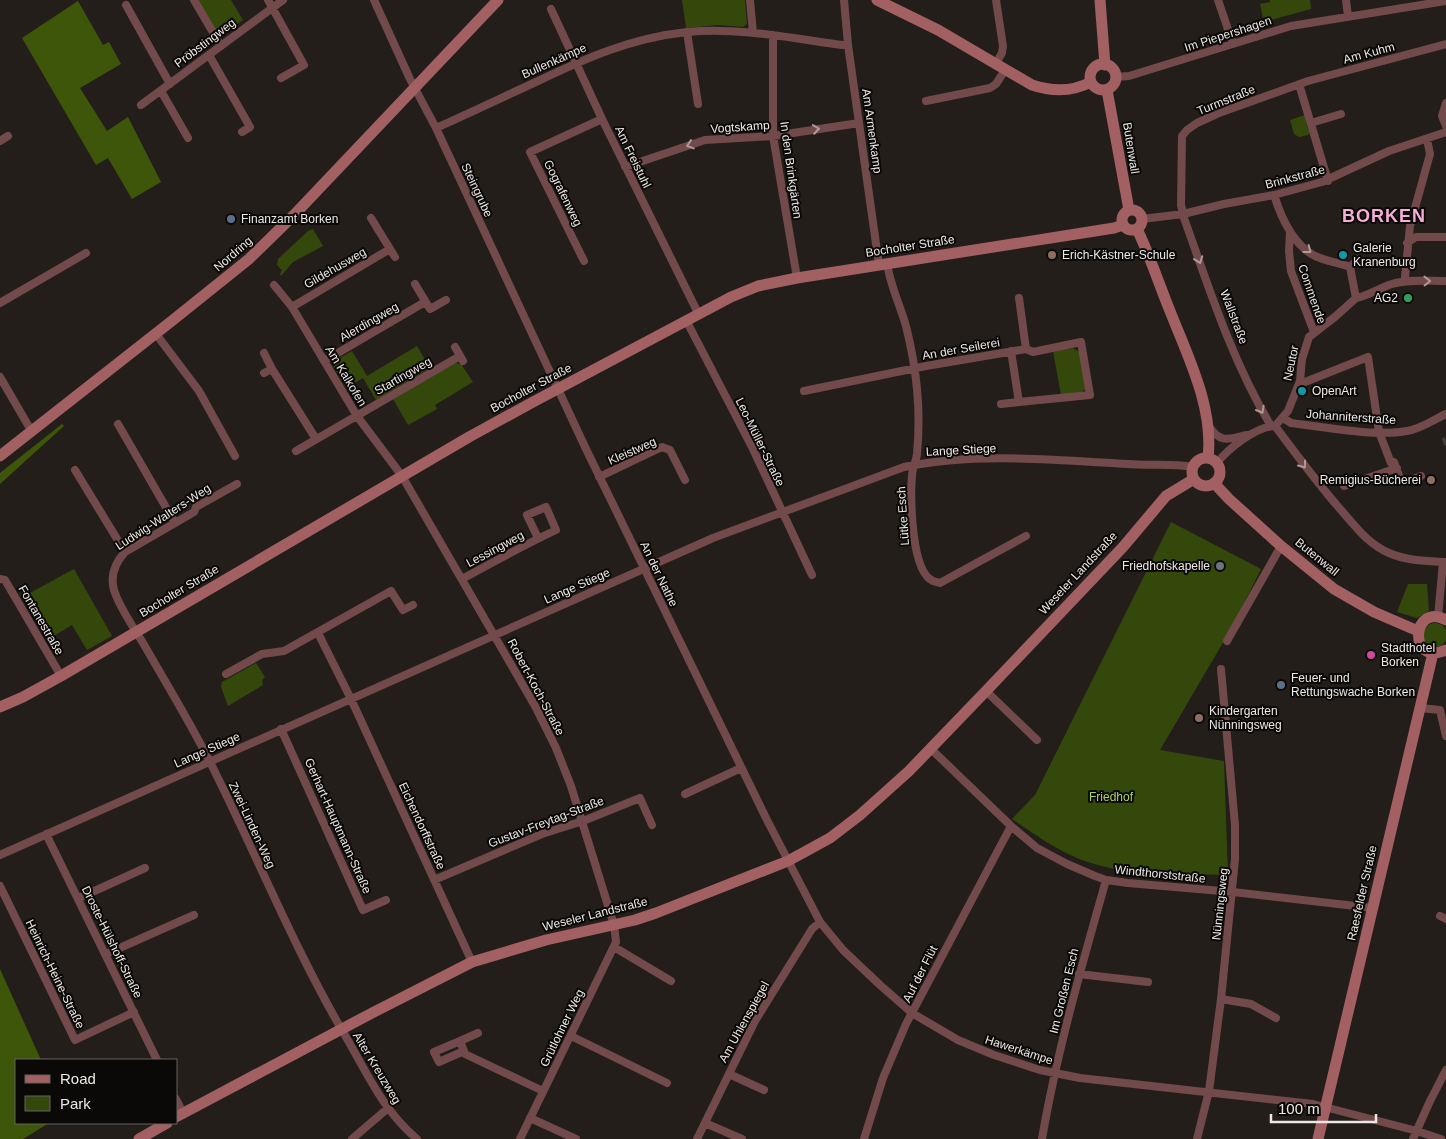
<svg xmlns="http://www.w3.org/2000/svg" width="1446" height="1139" viewBox="0 0 1446 1139" font-family="Arial,sans-serif">
  <style>
    .green { fill: #34480c }
    .forest { fill: #3e560a }
    .lines { fill: none; stroke-linecap: round; stroke-linejoin: round }
    .street-tunnel { stroke: #423c38; stroke-width: 8; stroke-dasharray: 8 4; stroke-linecap: butt }
    .street { stroke: #734a4b; stroke-width: 8 }
    .secondary { stroke: #a26063; stroke-width: 11 }
    .oneway { stroke: #b09998 }
    .service-dot { fill: #5c6f8a; stroke: #0b0907; stroke-width: 2 }
    .education-dot { fill: #8d6e63; stroke: #0b0907; stroke-width: 2 }
    .culture-dot { fill: #0f9aa8; stroke: #0b0907; stroke-width: 2 }
    .leisure-dot { fill: #2e9e5b; stroke: #0b0907; stroke-width: 2 }
    .worship-dot { fill: #6b7280; stroke: #0b0907; stroke-width: 2 }
    .hotel-dot { fill: #d1479c; stroke: #0b0907; stroke-width: 2 }
    .labels { text-anchor: middle; stroke-width: 4; stroke-linejoin: round; paint-order: stroke }
    .street-label { font-size: 12px; fill: #ece8e5; stroke: #0b0907 }
    .poi-label { font-size: 12px; fill: #ece8e5; stroke: #0b0907; text-anchor: start }
    .park-label { font-size: 12px; fill: #a8d35b; stroke: #0b0907 }
    .district-label { font-size: 18px; font-weight: bold; letter-spacing: 1px; fill: #f6add7; stroke: #0b0907 }
  </style>
  <rect width="100%" height="100%" fill="#241e1a"/>
  <!-- green -->
  <path class="green" d="M 198,0 L 231,0 L 243,20 L 219,37 Z
    M 682,0 L 745,0 L 747,24 L 743,27 L 717,25 L 686,28 Z
    M 1270,0 L 1310,0 L 1311,9 L 1264,22 L 1260,4 L 1270,2 Z
    M 1305,115 L 1307,127 L 1310,132 L 1308,135 L 1299,137 L 1294,134 L 1290,120 Z
    M 313,229 L 323,246 L 293,262 L 281,276 L 280,274 L 282,270 L 277,265 L 278,259 L 308,231 Z
    M 417,346 L 430,368 L 376,400 L 363,378 L 346,388 L 334,367 L 336,360 L 352,351 L 367,376 Z
    M 1073,348 L 1081,353 L 1086,389 L 1080,393 L 1061,395 L 1053,351 Z
    M 455,363 L 461,364 L 473,382 L 435,405 L 437,409 L 408,425 L 393,399 Z
    M 1171,522 L 1261,569 L 1231,629 L 1160,750 L 1224,761 L 1228,875 C 1182,874 1132,877 1088,862 C 1060,853 1036,835 1012,819 L 1035,795 Z
    M 74,569 L 112,636 L 87,650 L 72,625 L 52,637 L 28,594 Z
    M 1408,584 L 1427,584 L 1429,611 L 1417,618 L 1397,612 Z
    M1423 635a12 12 0 1 1 24 0a12 12 0 1 1-24 0Z
    M 256,663 L 265,677 L 262,680 L 263,685 L 228,706 L 221,687 L 222,682 Z"/>
  <!-- forest -->
  <path class="forest" d="M 78,1 L 103,45 L 109,42 L 121,64 L 80,88 L 107,131 L 128,117 L 161,182 L 132,199 L 108,158 L 96,165 L 22,38 Z
    M 62,424 L 64,426 L 0,484 L 0,473 Z
    M 0,969 L 41,1060 L 16,1060 L 16,1123 L 49,1123 L 23,1139 L 0,1139 Z"/>
  <g class="lines">
    <!-- street-tunnel -->
    <path class="street-tunnel" d="M 1443,442 L 1446,441"/>
    <!-- street -->
    <path class="street" d="M 194,0 L 221,46
      M 268,0 L 304,65 L 281,78
      M 374,0 L 410,79 L 436,128 L 586,449 L 767,820 L 820,922 L 843,950 L 880,985 L 912,1013 L 958,1040 L 994,1055 L 1040,1070 L 1080,1078 L 1313,1104 L 1417,1131 L 1441,1139
      M 750,0 L 753,33
      M 844,0 L 848,45 L 879,265
      M 1218,0 L 1233,44
      M 1346,0 L 1348,16
      M 126,5 L 170,84
      M 551,9 L 602,119 L 698,313
      M 687,32 L 698,104
      M 773,35 L 773,136 L 797,278
      M 209,55 L 250,127 L 242,132
      M 996,63 L 1002,53 L 1003,46 L 996,0
      M 1116,77 L 1129,76 L 1291,26 L 1446,1
      M 1299,84 L 1328,181
      M 161,91 L 188,138
      M 926,101 L 990,88 L 996,84 L 1005,70
      M 1446,103 L 1442,116 L 1446,126
      M 141,105 L 283,0
      M 1311,123 L 1341,114
      M 436,128 C 470,113 503,97 536,82 C 586,58 631,38 687,32 C 738,27 791,38 842,45 L 848,45
      M 0,141 L 8,136
      M 625,167 L 705,140 L 773,136 L 859,123
      M 1274,195 C 1281,217 1293,245 1315,256 C 1326,261 1339,263 1350,267
      M 371,218 L 395,257
      M 1142,219 L 1183,214 L 1224,204 L 1274,195 L 1322,182 L 1389,151 L 1446,132
      M 1290,232 L 1289,251 L 1291,271 L 1314,332
      M 1407,243 L 1416,237 L 1446,237
      M 584,261 L 530,152 L 602,119
      M 887,263 C 890,285 900,305 906,326 C 911,346 915,368 917,389 C 919,410 919,433 917,454 C 916,462 912,469 912,476 C 910,497 911,572 933,581 C 934,582 939,582 940,583 L 1026,536
      M 1350,267 L 1356,298
      M 1350,267 L 1359,259
      M 1407,281 L 1405,277 L 1410,226 L 1430,154 L 1427,139
      M 415,284 L 430,309 L 446,300
      M 274,285 L 292,307 L 357,416 L 402,476 L 535,706 L 556,748 L 571,786 L 614,925 L 616,942 L 520,1139
      M 1019,298 L 1026,349
      M 1356,298 C 1368,296 1379,288 1392,284 C 1409,279 1428,281 1446,281
      M 0,303 L 86,253
      M 292,307 L 390,249
      M 686,320 L 753,449 L 812,575
      M 156,334 L 199,391 L 235,456
      M 455,347 L 463,361
      M 264,353 L 272,369 L 264,373
      M 324,361 L 425,302
      M 272,369 L 316,439
      M 0,377 L 32,432
      M 1300,381 L 1305,382 L 1368,357 L 1379,432 L 1391,463 L 1394,462 L 1401,481 L 1406,482 L 1421,476
      M 804,391 L 926,366 L 1026,349 L 1033,352 L 1081,342 L 1090,395 L 1019,402 L 1011,351
      M 1001,404 L 1019,402
      M 1283,418 L 1291,423 C 1324,427 1375,437 1407,431 C 1421,429 1433,420 1446,414
      M 118,424 L 175,523
      M 1209,426 C 1220,444 1229,439 1247,435
      M 1271,426 C 1232,361 1209,288 1184,218 L 1181,205 L 1182,136 L 1187,130 L 1197,123 L 1219,113 L 1308,81 L 1446,44
      M 1275,426 C 1297,455 1317,483 1341,510 C 1356,527 1368,544 1389,553 C 1407,561 1428,561 1446,562
      M 296,451 L 460,356
      M 1217,463 C 1228,449 1256,426 1275,426 L 1288,411 L 1300,381 L 1302,359 L 1309,337 L 1336,316 L 1356,298
      M 75,470 L 125,552
      M 599,477 L 662,447 L 670,450 L 685,480
      M 237,484 L 196,507 L 194,512 L 125,552 C 115,563 110,576 114,590 C 119,607 134,628 143,643 C 166,683 190,722 210,762 C 256,853 294,949 346,1037 C 368,1075 383,1110 417,1139
      M 1344,486 L 1397,468
      M 0,579 L 5,580 L 61,676
      M 462,579 C 493,562 524,545 556,530 L 546,507 L 527,515 L 538,538
      M 1438,617 L 1443,562
      M 318,633 L 351,699 L 472,962
      M 1227,641 L 1281,546
      M 226,674 L 262,654 L 284,651 L 391,591 L 403,610 L 413,605
      M 986,691 L 1037,740
      M 1420,708 L 1440,710 L 1446,736
      M 281,729 L 363,910 L 386,900
      M 931,749 L 1011,826 L 1037,848 L 1067,864 L 1095,876 L 1106,880 L 1128,883 L 1233,892 L 1373,908
      M 685,794 L 741,768
      M 46,834 L 157,1060
      M 0,855 L 713,538 L 904,467 C 977,452 1055,460 1128,464 C 1149,466 1172,463 1193,467
      M 434,880 L 542,834 L 583,821 L 640,798 L 652,825
      M 0,886 L 75,1040 L 134,1012
      M 79,898 L 145,868
      M 1440,916 L 1446,919
      M 614,947 L 671,981
      M 106,954 L 194,915
      M 1079,974 L 1148,982
      M 1221,999 L 1251,1004 L 1276,1018
      M 478,1033 L 460,1041 L 465,1054 L 543,1091
      M 571,1036 L 667,1083
      M 460,1041 L 434,1052 L 439,1062 L 464,1051
      M 729,1074 L 764,1090
      M 176,1099 L 183,1113
      M 530,1118 L 576,1139
      M 705,1123 L 742,1139
      M 352,1139 L 387,1109
      M 697,1139 L 755,1021 L 812,929 L 820,922
      M 864,1139 L 883,1078 L 906,1024 L 1011,826
      M 1042,1139 C 1057,1051 1082,965 1106,880
      M 1197,1139 L 1209,1091 L 1221,999 L 1235,859 L 1235,825 L 1221,669
      M 1413,1139 L 1430,1101 L 1446,1070"/>
    <!-- secondary -->
    <path class="secondary" d="M 877,0 L 938,30 L 1032,85 C 1053,92 1072,92 1091,82
      M 1100,0 L 1105,65
      M1090 77a13 13 0 1 1 26 0a13 13 0 1 1-26 0Z
      M 1107,90 L 1129,210
      M1122 220a10 10 0 1 1 20 0a10 10 0 1 1-20 0Z
      M 1137,229 C 1150,256 1159,284 1170,311 C 1188,357 1214,408 1208,458
      M 0,456 L 173,320 L 249,259 L 294,215 L 498,0
      M1192 472a14 14 0 1 1 28 0a14 14 0 1 1-28 0Z
      M 1214,483 L 1229,499 L 1281,546 L 1334,589 L 1374,612 L 1418,631
      M 1446,620 C 1412,601 1407,667 1446,650
      M 0,707 L 23,697 L 61,676 L 469,437 L 533,402 L 731,297 L 758,286 L 797,278 L 1114,228 L 1123,225
      M 176,1117 L 374,1012 L 472,962 L 546,940 L 635,920 L 656,913 L 788,861 L 830,838 L 860,815 L 909,771 L 986,691 L 1123,547 L 1166,496 L 1194,479
      M 139,1139 L 167,1123
      M 1318,1139 L 1433,653"/>
  </g>
  <!-- one-way arrows -->
  <defs><path id="oneway-chevron" d="M-2-3.5L2.5 0L-2 3.5" fill="none" stroke-width="1.6" stroke-linecap="round" stroke-linejoin="round" transform="scale(1.25)"/></defs>
  <g class="oneway">
    <use href="#oneway-chevron" transform="translate(816 129) rotate(-9)"/>
    <use href="#oneway-chevron" transform="translate(690 145) rotate(162)"/>
    <use href="#oneway-chevron" transform="translate(1308 250) rotate(37)"/>
    <use href="#oneway-chevron" transform="translate(1199 260) rotate(70)"/>
    <use href="#oneway-chevron" transform="translate(1427 281) rotate(-1)"/>
    <use href="#oneway-chevron" transform="translate(1261 410) rotate(60)"/>
    <use href="#oneway-chevron" transform="translate(1303 465) rotate(54)"/>
  </g>
  <!-- markers -->
  <g class="service-dot">
    <circle cx="231" cy="219" r="5"/>
    <circle cx="1281" cy="685" r="5"/>
  </g>
  <g class="education-dot">
    <circle cx="1052" cy="255" r="5"/>
    <circle cx="1431" cy="480" r="5"/>
    <circle cx="1199" cy="718" r="5"/>
  </g>
  <g class="culture-dot">
    <circle cx="1343" cy="255" r="5"/>
    <circle cx="1302" cy="391" r="5"/>
  </g>
  <circle class="leisure-dot" cx="1408" cy="298" r="5"/>
  <circle class="worship-dot" cx="1220" cy="566" r="5"/>
  <circle class="hotel-dot" cx="1371" cy="655" r="5"/>
  <g class="labels">
    <!-- street labels -->
    <g class="street-label">
      <text transform="translate(1228 34) rotate(-18)" y="4">Im Piepershagen</text>
      <text transform="translate(205 43) rotate(-37)" y="4">Pröbstingweg</text>
      <text transform="translate(1369 53) rotate(-15)" y="4">Am Kuhm</text>
      <text transform="translate(554 61) rotate(-24)" y="4">Bullenkämpe</text>
      <text transform="translate(1226 100) rotate(-22)" y="4">Turmstraße</text>
      <text transform="translate(740 127) rotate(-4)" y="4">Vogtskamp</text>
      <text transform="translate(872 131) rotate(82)" y="4">Am Armenkamp</text>
      <text transform="translate(1131 148) rotate(81)" y="4">Butenwall</text>
      <text transform="translate(633 157) rotate(64)" y="4">Am Freistuhl</text>
      <text transform="translate(791 170) rotate(82)" y="4">In den Brinkgärten</text>
      <text transform="translate(1295 177) rotate(-15)" y="4">Brinkstraße</text>
      <text transform="translate(477 190) rotate(65)" y="4">Steingrube</text>
      <text transform="translate(563 193) rotate(64)" y="4">Gografenweg</text>
      <text transform="translate(910 246) rotate(-9)" y="4">Bocholter Straße</text>
      <text transform="translate(233 254) rotate(-41)" y="4">Nordring</text>
      <text transform="translate(335 268) rotate(-30)" y="4">Gildehusweg</text>
      <text transform="translate(1312 294) rotate(71)" y="4">Commende</text>
      <text transform="translate(1234 317) rotate(69)" y="4">Wallstraße</text>
      <text transform="translate(369 322) rotate(-30)" y="4">Alerdingweg</text>
      <text transform="translate(961 349) rotate(-10)" y="4">An der Seilerei</text>
      <text transform="translate(1291 363) rotate(-78)" y="4">Neutor</text>
      <text transform="translate(346 376) rotate(59)" y="4">Am Kalkofen</text>
      <text transform="translate(403 376) rotate(-30)" y="4">Startingweg</text>
      <text transform="translate(531 388) rotate(-28)" y="4">Bocholter Straße</text>
      <text transform="translate(1351 417) rotate(4)" y="4">Johanniterstraße</text>
      <text transform="translate(760 442) rotate(64)" y="4">Leo-Müller-Straße</text>
      <text transform="translate(961 450) rotate(-3)" y="4">Lange Stiege</text>
      <text transform="translate(632 451) rotate(-24)" y="4">Kleistweg</text>
      <text transform="translate(903 516) rotate(-94)" y="4">Lütke Esch</text>
      <text transform="translate(163 517) rotate(-33)" y="4">Ludwig-Walters-Weg</text>
      <text transform="translate(495 549) rotate(-28)" y="4">Lessingweg</text>
      <text transform="translate(1317 557) rotate(39)" y="4">Butenwall</text>
      <text transform="translate(1078 573) rotate(-47)" y="4">Weseler Landstraße</text>
      <text transform="translate(659 574) rotate(64)" y="4">An der Nathe</text>
      <text transform="translate(577 586) rotate(-24)" y="4">Lange Stiege</text>
      <text transform="translate(179 591) rotate(-31)" y="4">Bocholter Straße</text>
      <text transform="translate(41 620) rotate(60)" y="4">Fontanestraße</text>
      <text transform="translate(536 687) rotate(62)" y="4">Robert-Koch-Straße</text>
      <text transform="translate(207 750) rotate(-24)" y="4">Lange Stiege</text>
      <text transform="translate(546 822) rotate(-21)" y="4">Gustav-Freytag-Straße</text>
      <text transform="translate(252 825) rotate(65)" y="4">Zwei-Linden-Weg</text>
      <text transform="translate(338 826) rotate(66)" y="4">Gerhart-Hauptmann-Straße</text>
      <text transform="translate(422 826) rotate(65)" y="4">Eichendorffstraße</text>
      <text transform="translate(1160 874) rotate(6)" y="4">Windthorststraße</text>
      <text transform="translate(1362 893) rotate(-77)" y="4">Raesfelder Straße</text>
      <text transform="translate(1220 904) rotate(-84)" y="4">Nünningsweg</text>
      <text transform="translate(595 914) rotate(-14)" y="4">Weseler Landstraße</text>
      <text transform="translate(112 942) rotate(64)" y="4">Droste-Hülshoff-Straße</text>
      <text transform="translate(55 974) rotate(64)" y="4">Heinrich-Heine-Straße</text>
      <text transform="translate(920 974) rotate(-63)" y="4">Auf der Flüt</text>
      <text transform="translate(1064 991) rotate(-76)" y="4">Im Großen Esch</text>
      <text transform="translate(744 1022) rotate(-61)" y="4">Am Uhlenspiegel</text>
      <text transform="translate(562 1028) rotate(-64)" y="4">Grütlohner Weg</text>
      <text transform="translate(1019 1050) rotate(18)" y="4">Hawerkämpe</text>
      <text transform="translate(377 1068) rotate(59)" y="4">Alter Kreuzweg</text>
    </g>
    <!-- poi labels -->
    <g class="poi-label">
      <text x="241" y="223">Finanzamt Borken</text>
      <text x="1353" y="252">Galerie<tspan x="1353" dy="14">Kranenburg</tspan></text>
      <text x="1062" y="259">Erich-Kästner-Schule</text>
      <text x="1398" y="302" text-anchor="end">AG2</text>
      <text x="1312" y="395">OpenArt</text>
      <text x="1421" y="484" text-anchor="end">Remigius-Bücherei</text>
      <text x="1210" y="570" text-anchor="end">Friedhofskapelle</text>
      <text x="1381" y="652">Stadthotel<tspan x="1381" dy="14">Borken</tspan></text>
      <text x="1291" y="682">Feuer- und<tspan x="1291" dy="14">Rettungswache Borken</tspan></text>
      <text x="1209" y="715">Kindergarten<tspan x="1209" dy="14">Nünningsweg</tspan></text>
    </g>
    <!-- park labels -->
    <g class="park-label">
      <text x="1111" y="801">Friedhof</text>
    </g>
    <!-- district labels -->
    <g class="district-label">
      <text x="1384" y="222">BORKEN</text>
    </g>
  </g>
  <!-- legend -->
  <rect x="15" y="1059" width="162" height="65" fill="#0b0907" stroke="#656260"/>
  <rect x="25" y="1075" width="25" height="8" fill="#a26063" stroke="#656260"/>
  <text x="60" y="1084" font-size="15" fill="#ece8e5">Road</text>
  <rect x="25" y="1096" width="25" height="15" fill="#34480c" stroke="#656260"/>
  <text x="60" y="1109" font-size="15" fill="#ece8e5">Park</text>
  <!-- scale -->
  <path d="M1271 1114v8h105v-8" fill="none" stroke="#ece8e5" stroke-width="2.5"/>
  <text x="1278" y="1114" font-size="15" fill="#ece8e5" stroke="#0b0907" stroke-width="4" paint-order="stroke">100 m</text>
</svg>
